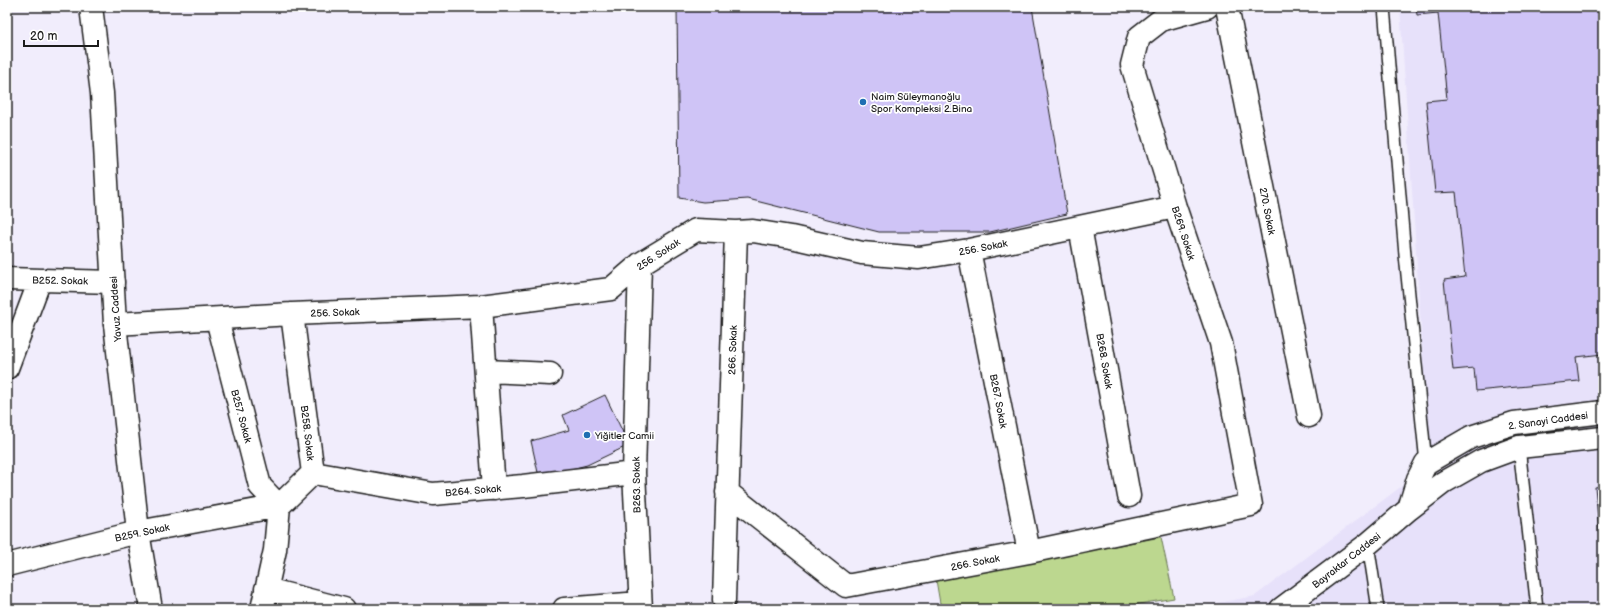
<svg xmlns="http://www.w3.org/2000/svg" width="1610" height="616" viewBox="0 0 1610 616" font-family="'Balsamiq Sans',sans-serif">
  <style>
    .built { fill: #e7e1fa }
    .green { fill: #bcd78f; stroke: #6c7a56 }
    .building { fill: #cfc4f6; stroke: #1c1c1c }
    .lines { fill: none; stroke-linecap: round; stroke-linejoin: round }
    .service-casing { stroke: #1c1c1c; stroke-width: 14 }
    .minor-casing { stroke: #1c1c1c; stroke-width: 25 }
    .secondary-casing { stroke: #1c1c1c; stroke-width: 25 }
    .service { stroke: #fff; stroke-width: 11 }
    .minor { stroke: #fff; stroke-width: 22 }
    .secondary { stroke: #fff; stroke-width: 22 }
    .poi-dot { fill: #1f6fb2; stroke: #fff; stroke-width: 1.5 }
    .labels { text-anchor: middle; stroke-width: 3.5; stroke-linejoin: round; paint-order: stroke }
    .poi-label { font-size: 10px; fill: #1c1c1c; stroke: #fff; text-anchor: start }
    .street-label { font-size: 10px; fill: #1c1c1c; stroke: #fff }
  </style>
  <rect width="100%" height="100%" fill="#f1edfc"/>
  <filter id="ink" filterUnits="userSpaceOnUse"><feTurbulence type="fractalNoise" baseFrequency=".025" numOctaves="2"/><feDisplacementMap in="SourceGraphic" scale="8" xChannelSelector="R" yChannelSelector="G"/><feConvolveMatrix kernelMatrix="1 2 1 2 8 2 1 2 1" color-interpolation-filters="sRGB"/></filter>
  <g filter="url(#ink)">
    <!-- built -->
    <path class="built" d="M 1400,7 L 1603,7 L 1603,609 L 1185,609 L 1255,596 L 1430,465 Z"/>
    <!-- green -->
    <path class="green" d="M 1161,537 L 1174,598 L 1110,609 L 941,609 L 936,580 Z"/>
    <!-- building -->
    <path class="building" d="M 677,7 L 1032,7 L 1067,214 L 990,232 L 879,232 L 748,199 L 703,202 L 679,198 Z
      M 1416,7 L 1603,7 L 1603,354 L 1576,357 L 1579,381 L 1476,391 L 1474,368 L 1453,370 L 1444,280 L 1465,277 L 1456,192 L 1435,193 L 1426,101 L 1447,99 L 1438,13 L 1417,15 Z
      M 605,395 L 629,445 L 587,465 L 539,477 L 531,441 L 569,430 L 563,415 Z
      M 1603,486 L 1603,572 L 1595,487 Z"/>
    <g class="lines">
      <defs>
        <path id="service" d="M 1384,7 L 1405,255 L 1426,463
          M 1519,447 L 1537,609
          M 1368,544 L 1378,609"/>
        <path id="minor" d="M 1227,7 L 1309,416
          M 1080,227 L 1129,496
          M 969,250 L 1029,552
          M 640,264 L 634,473 L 641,609
          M 7,279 L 113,282
          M 481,306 L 494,489
          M 217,319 L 260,486 L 279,506
          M 115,324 L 292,314 L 481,306 L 611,289 L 640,264 L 696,230 L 736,232 L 753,231 L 791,237 L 862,253 L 919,258 L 969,250 L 1175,207
          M 7,368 L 40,280
          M 486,371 L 550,374
          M 313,473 L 433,494 L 523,486 L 634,473
          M 727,492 L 846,586 L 1029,552 L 1251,505 L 1221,343 L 1175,207 L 1132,65 L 1139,37 L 1161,20 L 1207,7
          M 7,565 L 138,532 L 279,506
          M 266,589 L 344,609
          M 724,600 L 736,232
          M 262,609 L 275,550 L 279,506 L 313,473 L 292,314
          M 564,609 L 640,603"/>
        <path id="secondary" d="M 91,7 L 102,93 L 115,324 L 138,532 L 151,609
          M 1409,509 L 1418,479 L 1426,463 L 1471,437 L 1514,423 L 1603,412
          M 1281,609 L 1368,544 L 1409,509 L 1444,482 L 1481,461 L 1519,447 L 1603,438"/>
      </defs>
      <!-- service casing -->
      <use href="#service" class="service-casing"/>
      <!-- minor casing -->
      <use href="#minor" class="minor-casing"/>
      <!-- secondary casing -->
      <use href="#secondary" class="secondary-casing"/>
      <!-- service -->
      <use href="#service" class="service"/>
      <!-- minor -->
      <use href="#minor" class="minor"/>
      <!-- secondary -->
      <use href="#secondary" class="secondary"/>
    </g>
  </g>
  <!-- markers -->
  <g class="poi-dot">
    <circle cx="863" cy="102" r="4"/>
    <circle cx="587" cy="435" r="4"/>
  </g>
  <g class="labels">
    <!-- poi labels -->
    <g class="poi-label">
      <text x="871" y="100">Naim Süleymanoğlu<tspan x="871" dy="12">Spor Kompleksi 2.Bina</tspan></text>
      <text x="595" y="439">Yiğitler Camii</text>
    </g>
    <!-- street labels -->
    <g class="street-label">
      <text transform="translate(1268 211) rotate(79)" y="4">270. Sokak</text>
      <text transform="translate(1184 233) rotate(72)" y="4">B269. Sokak</text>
      <text transform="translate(983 247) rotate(-11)" y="4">256. Sokak</text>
      <text transform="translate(658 254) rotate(-33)" y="4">256. Sokak</text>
      <text transform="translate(60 280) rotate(1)" y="4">B252. Sokak</text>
      <text transform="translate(115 309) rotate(-94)" y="4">Yavuz Caddesi</text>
      <text transform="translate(335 312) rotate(-2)" y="4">256. Sokak</text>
      <text transform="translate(732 350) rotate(-88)" y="4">266. Sokak</text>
      <text transform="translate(1105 361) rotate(80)" y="4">B268. Sokak</text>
      <text transform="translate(999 401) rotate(79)" y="4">B267. Sokak</text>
      <text transform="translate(242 416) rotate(75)" y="4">B257. Sokak</text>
      <text transform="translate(1548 420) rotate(-8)" y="4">2. Sanayi Caddesi</text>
      <text transform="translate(308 433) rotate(83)" y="4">B258. Sokak</text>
      <text transform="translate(636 485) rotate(-91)" y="4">B263. Sokak</text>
      <text transform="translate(473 490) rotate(-5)" y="4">B264. Sokak</text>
      <text transform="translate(142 532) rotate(-12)" y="4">B259. Sokak</text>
      <text transform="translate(1346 560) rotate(-38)" y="4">Bayraktar Caddesi</text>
      <text transform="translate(975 562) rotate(-11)" y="4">266. Sokak</text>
    </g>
  </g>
  <!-- margin -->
  <rect width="1610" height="616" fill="none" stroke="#fff" stroke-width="24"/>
  <rect x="12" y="12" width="1586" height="592" fill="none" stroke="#1c1c1c" stroke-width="1.5" filter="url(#ink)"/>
  <!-- scale -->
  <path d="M24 40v6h74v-6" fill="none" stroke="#1c1c1c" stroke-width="2"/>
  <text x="30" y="40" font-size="12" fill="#1c1c1c" stroke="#ffffff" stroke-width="3" paint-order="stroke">20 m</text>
</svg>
